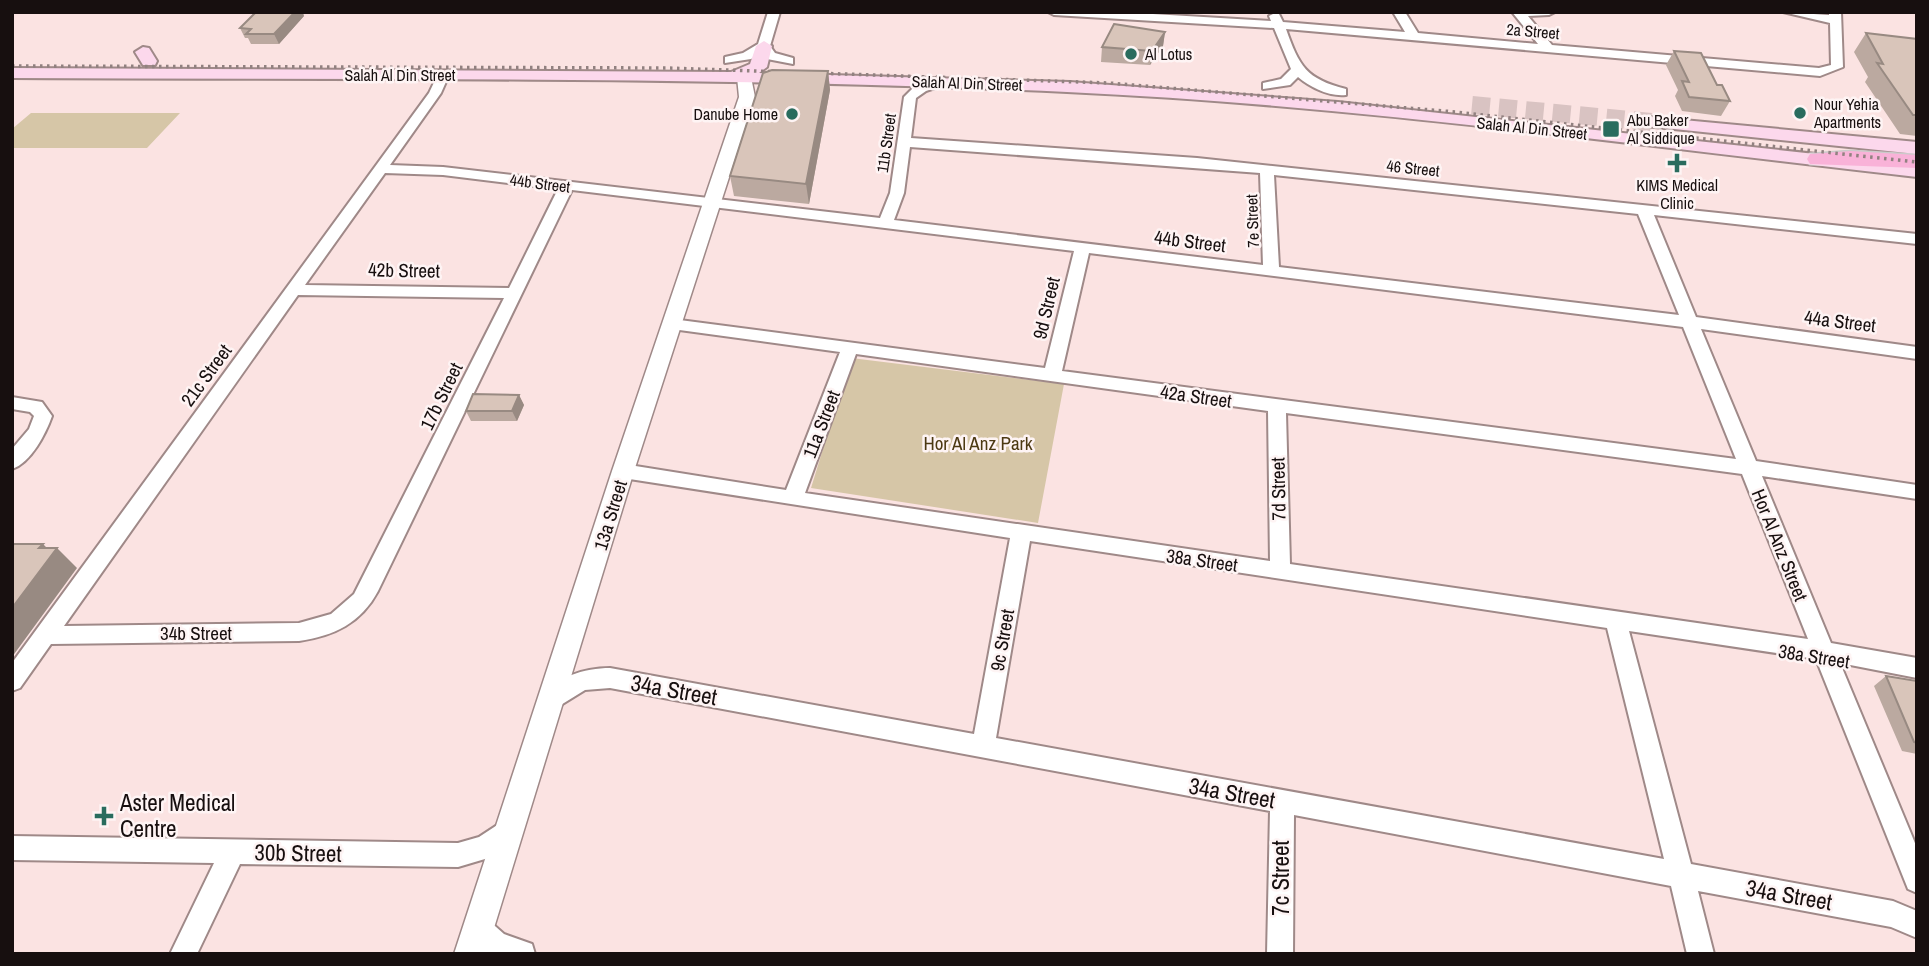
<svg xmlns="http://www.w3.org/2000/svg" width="1929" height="966" viewBox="0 0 1929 966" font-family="'Archivo Narrow',sans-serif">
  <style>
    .green { fill: #d6c6a7 }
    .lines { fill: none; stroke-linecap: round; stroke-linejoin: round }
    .secondary-tunnel { stroke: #d9c3c2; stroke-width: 18; stroke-dasharray: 18 9; stroke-linecap: butt }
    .minor-casing { stroke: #9f8988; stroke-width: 4 }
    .tertiary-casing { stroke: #9f8988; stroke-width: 3 }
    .secondary-casing { stroke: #9f8988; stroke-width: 4 }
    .primary-casing { stroke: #cccaca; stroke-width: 3 }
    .minor { fill: #fff; fill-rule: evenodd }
    .tertiary { fill: #fff; fill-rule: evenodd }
    .secondary { fill: #fcd8ec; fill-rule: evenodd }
    .primary { fill: #f9b2d8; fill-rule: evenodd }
    .rail { stroke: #918180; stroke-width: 3.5; stroke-dasharray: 2.5 4.5; stroke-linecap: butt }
    .wall { fill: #bba9a0 }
    .shaded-wall { fill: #988a82 }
    .building { fill: #d9c5ba; stroke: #988a82; stroke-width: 2 }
    .poi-dot { fill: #296c5e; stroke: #fef4f4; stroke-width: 2.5 }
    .labels { text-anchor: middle; stroke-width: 5; stroke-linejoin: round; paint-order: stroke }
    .far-street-label { font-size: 16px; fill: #170f0f; stroke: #fef4f4 }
    .far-poi-label { font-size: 16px; fill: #170f0f; stroke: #fef4f4; text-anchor: start }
    .street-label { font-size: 19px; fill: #170f0f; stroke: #fef4f4 }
    .park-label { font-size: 19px; fill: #4c3912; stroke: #fef4f4 }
    .near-street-label { font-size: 23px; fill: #170f0f; stroke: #fef4f4 }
    .near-poi-label { font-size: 23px; fill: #170f0f; stroke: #fef4f4; text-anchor: start }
  </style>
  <rect width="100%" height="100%" fill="#fbe3e2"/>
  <!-- green -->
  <path class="green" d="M 31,113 L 180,113 L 147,148 L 12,148 L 12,129 Z
    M 851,358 L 1064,384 L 1038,523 L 811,488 Z"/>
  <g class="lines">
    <!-- secondary-tunnel -->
    <path class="secondary-tunnel" d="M 1472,105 L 1651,122"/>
    <defs>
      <path id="minor" d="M 768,12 L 780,12 L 770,46 L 775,53 L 793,58 L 793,64 L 767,59 L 762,52 L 751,59 L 725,63 L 725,57 L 743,53 L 758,44 Z
        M 1048,12 L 1119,12 L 1271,21 L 1269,16 L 1275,13 L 1279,14 L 1283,22 L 1405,32 L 1393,12 L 1405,12 L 1418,33 L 1538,44 L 1512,12 L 1555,12 L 1549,15 L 1528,16 L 1552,45 L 1819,68 L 1831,65 L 1830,23 L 1783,12 L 1829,15 L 1829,12 L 1841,12 L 1843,67 L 1820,76 L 1286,29 C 1299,66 1306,79 1346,89 L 1346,95 C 1329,97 1310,87 1298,77 L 1290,85 L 1263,89 L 1263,83 L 1281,79 L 1291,69 L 1274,28 L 1054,15 Z
        M 443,71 L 449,75 L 441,93 L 390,165 L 443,167 L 880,218 L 890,193 L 904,97 L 916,85 L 944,79 L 944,85 L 926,91 L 916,98 L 911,138 L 1197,158 L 1917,234 L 1917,244 L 1654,215 L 1696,317 L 1917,347 L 1917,359 L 1701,329 L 1756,461 L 1917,485 L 1917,499 L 1762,476 L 1831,643 L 1917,658 L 1917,678 L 1840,663 L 1917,848 L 1917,893 L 1908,889 L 1816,659 L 1629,631 L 1691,864 L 1893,901 L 1917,911 L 1917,938 L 1891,927 L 1698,891 L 1714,954 L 1687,954 L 1671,886 L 1294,815 L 1293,954 L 1267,954 L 1270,811 L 610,688 L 585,690 L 551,711 L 543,708 L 540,701 C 551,677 586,668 610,668 L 974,734 L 1010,538 L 623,478 L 616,476 L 613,471 L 616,466 L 623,464 L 786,490 L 840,352 L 672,329 L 664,324 L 666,320 L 672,319 L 1045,368 L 1074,251 L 572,190 L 378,591 C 361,623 334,636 299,641 L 51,644 L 20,688 L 12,691 L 12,663 L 429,93 L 439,72 ZM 910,147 L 1260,173 L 1263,265 L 894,220 L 904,193 ZM 385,173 L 443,175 L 558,189 L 509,288 L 305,285 ZM 1274,175 L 1638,214 L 1679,315 L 1279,267 ZM 1089,253 L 1683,327 L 1736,459 L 1062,371 ZM 298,295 L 504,298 L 354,594 L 331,614 L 299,623 L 64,626 ZM 856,354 L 1268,411 L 1270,561 L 805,493 ZM 1286,413 L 1742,474 L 1808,639 L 1290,564 ZM 1030,541 L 1607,628 L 1664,859 L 996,738 Z
        M 12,397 L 42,402 L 52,416 C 46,433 31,463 12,469 L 12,449 L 29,429 L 34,416 L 30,412 L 12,409 Z
        M 508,818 L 517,822 L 520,830 L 517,838 L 495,856 L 458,867 L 240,864 L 197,954 L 170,954 L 214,863 L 12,860 L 12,836 L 458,843 L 479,837 Z
        M 478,915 L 487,919 L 504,934 L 532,944 L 535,954 L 486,954 L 469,937 L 465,928 L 469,919 Z"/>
      <path id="tertiary" d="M 744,73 L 751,77 L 755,97 L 634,471 L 486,954 L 454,954 L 612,471 L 739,97 L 737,77 Z"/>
      <path id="secondary" d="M 764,41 L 772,46 L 767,67 L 759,73 L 1070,82 L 1338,102 L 1917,165 L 1917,177 C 1634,145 1351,105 1067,92 C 716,76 364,80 12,78 L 12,68 L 731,72 L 750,64 L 756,46 Z
        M 143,47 L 149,48 L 157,61 L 155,65 L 143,65 L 135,52 Z
        M 1651,117 L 1917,142 L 1917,154 L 1645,126 L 1642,122 L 1645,118 Z"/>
      <path id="primary" d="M 1851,151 L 1917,155 L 1917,168 L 1810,164 L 1807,159 L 1810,154 Z"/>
    </defs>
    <!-- minor casing -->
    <use href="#minor" class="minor-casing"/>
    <!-- tertiary casing -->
    <use href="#tertiary" class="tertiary-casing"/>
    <!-- secondary casing -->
    <use href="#secondary" class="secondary-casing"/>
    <!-- primary casing -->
    <use href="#primary" class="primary-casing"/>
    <!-- minor -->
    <use href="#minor" class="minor"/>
    <!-- tertiary -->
    <use href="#tertiary" class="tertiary"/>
    <!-- secondary -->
    <use href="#secondary" class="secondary"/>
    <!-- primary -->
    <use href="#primary" class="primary"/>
    <!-- rail -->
    <path class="rail" d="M 12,66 L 667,68 L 1109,83 L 1456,112 L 1917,162"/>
  </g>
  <!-- wall -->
  <path class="wall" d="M 304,16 L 279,44 L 251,44 L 248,38 L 245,38 L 240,28 Z
    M 1165,32 L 1163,46 L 1150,65 L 1101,62 L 1102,47 Z
    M 1866,33 L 1917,39 L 1917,136 L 1900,134 L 1865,82 L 1868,77 L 1854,52 Z
    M 1674,51 L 1717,85 L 1730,101 L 1721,116 L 1682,111 L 1675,96 L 1678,90 L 1666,65 Z
    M 828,71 L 830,90 L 809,204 L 734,196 L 730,176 Z
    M 519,395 L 524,405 L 517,421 L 471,421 L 466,411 Z
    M 1886,676 L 1917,681 L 1917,754 L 1902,751 L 1874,686 Z"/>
  <!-- shaded-wall -->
  <path class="shaded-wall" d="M 295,12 L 303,12 L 304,16 L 279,44 L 274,34 Z
    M 1165,32 L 1163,46 L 1150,65 L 1152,51 Z
    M 828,71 L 830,90 L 809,204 L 806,184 Z
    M 519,395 L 524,405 L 517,421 L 512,411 Z
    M 43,544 L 53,554 L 57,548 L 77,568 L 12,657 L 12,608 L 39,548 Z"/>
  <!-- building -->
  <path class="building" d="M 256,12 L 295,12 L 274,34 L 246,34 L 251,29 L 240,28 Z
    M 1114,24 L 1165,32 L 1152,51 L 1102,47 Z
    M 1866,33 L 1917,39 L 1917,115 L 1913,115 L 1877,63 L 1883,64 Z
    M 1674,51 L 1701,53 L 1717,85 L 1722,85 L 1730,101 L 1689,97 L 1682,81 L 1689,82 Z
    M 772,70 L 828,71 L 806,184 L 730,176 L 763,73 Z
    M 473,394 L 519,395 L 512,411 L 466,411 Z
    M 14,544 L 43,544 L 39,548 L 57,548 L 12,608 L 12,546 Z
    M 1886,676 L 1917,681 L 1917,743 L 1914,742 Z"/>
  <!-- markers -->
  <g class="poi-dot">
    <circle cx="1131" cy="54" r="7"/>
    <circle cx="1800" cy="113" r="7"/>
    <circle cx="792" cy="114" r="7"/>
    <rect x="1602" y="120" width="18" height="18" rx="3.5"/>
    <path d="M1673.5 152.5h7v7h7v7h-7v7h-7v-7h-7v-7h7z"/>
    <path d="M100.5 805.5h7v7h7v7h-7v7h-7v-7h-7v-7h7z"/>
  </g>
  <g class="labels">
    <!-- far-street labels -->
    <g class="far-street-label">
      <text transform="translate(1533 31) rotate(5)" y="6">2a Street</text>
      <text x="400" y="81">Salah Al Din Street</text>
      <text transform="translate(967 83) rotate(2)" y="6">Salah Al Din Street</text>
      <text transform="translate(1532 128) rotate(6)" y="6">Salah Al Din Street</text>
      <text transform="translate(886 143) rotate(-82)" y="6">11b Street</text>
      <text transform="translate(1413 168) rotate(6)" y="6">46 Street</text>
      <text transform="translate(540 183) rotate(7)" y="6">44b Street</text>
      <text transform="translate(1252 221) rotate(-92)" y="6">7e Street</text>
    </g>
    <!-- far-poi labels -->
    <g class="far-poi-label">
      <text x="1145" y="60">Al Lotus</text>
      <text x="1814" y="110">Nour Yehia<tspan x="1814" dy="18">Apartments</tspan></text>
      <text x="778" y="120" text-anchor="end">Danube Home</text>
      <text x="1627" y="126">Abu Baker<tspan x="1627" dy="18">Al Siddique</tspan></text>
      <text x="1677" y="191" text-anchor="middle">KIMS Medical<tspan x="1677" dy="18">Clinic</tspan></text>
    </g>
    <!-- street labels -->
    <g class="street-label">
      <text transform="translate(1190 241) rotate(7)" y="7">44b Street</text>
      <text transform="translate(404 270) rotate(1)" y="7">42b Street</text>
      <text transform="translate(1046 308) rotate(-77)" y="7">9d Street</text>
      <text transform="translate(1840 321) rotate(7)" y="7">44a Street</text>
      <text transform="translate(206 375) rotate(-54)" y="7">21c Street</text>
      <text transform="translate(441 396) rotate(-64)" y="7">17b Street</text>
      <text transform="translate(1196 396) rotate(8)" y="7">42a Street</text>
      <text transform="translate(821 424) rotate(-69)" y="7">11a Street</text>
      <text transform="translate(1278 489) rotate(-91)" y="7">7d Street</text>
      <text transform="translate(610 515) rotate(-73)" y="7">13a Street</text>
      <text transform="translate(1780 545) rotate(68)" y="7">Hor Al Anz Street</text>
      <text transform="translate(1202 560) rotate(8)" y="7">38a Street</text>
      <text x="196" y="640">34b Street</text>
      <text transform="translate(1002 640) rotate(-80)" y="7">9c Street</text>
      <text transform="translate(1814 656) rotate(9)" y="7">38a Street</text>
    </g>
    <!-- park labels -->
    <g class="park-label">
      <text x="978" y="450">Hor Al Anz Park</text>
    </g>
    <!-- near-street labels -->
    <g class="near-street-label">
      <text transform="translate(674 690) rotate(10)" y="8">34a Street</text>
      <text transform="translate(1232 793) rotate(10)" y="8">34a Street</text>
      <text transform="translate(298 853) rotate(1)" y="8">30b Street</text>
      <text transform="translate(1281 878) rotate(-90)" y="8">7c Street</text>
      <text transform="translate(1789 895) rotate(10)" y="8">34a Street</text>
    </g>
    <!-- near-poi labels -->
    <g class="near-poi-label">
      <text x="120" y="811">Aster Medical<tspan x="120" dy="26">Centre</tspan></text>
    </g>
  </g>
  <!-- border -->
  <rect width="1929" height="966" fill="none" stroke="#170f0f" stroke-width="28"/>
</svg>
